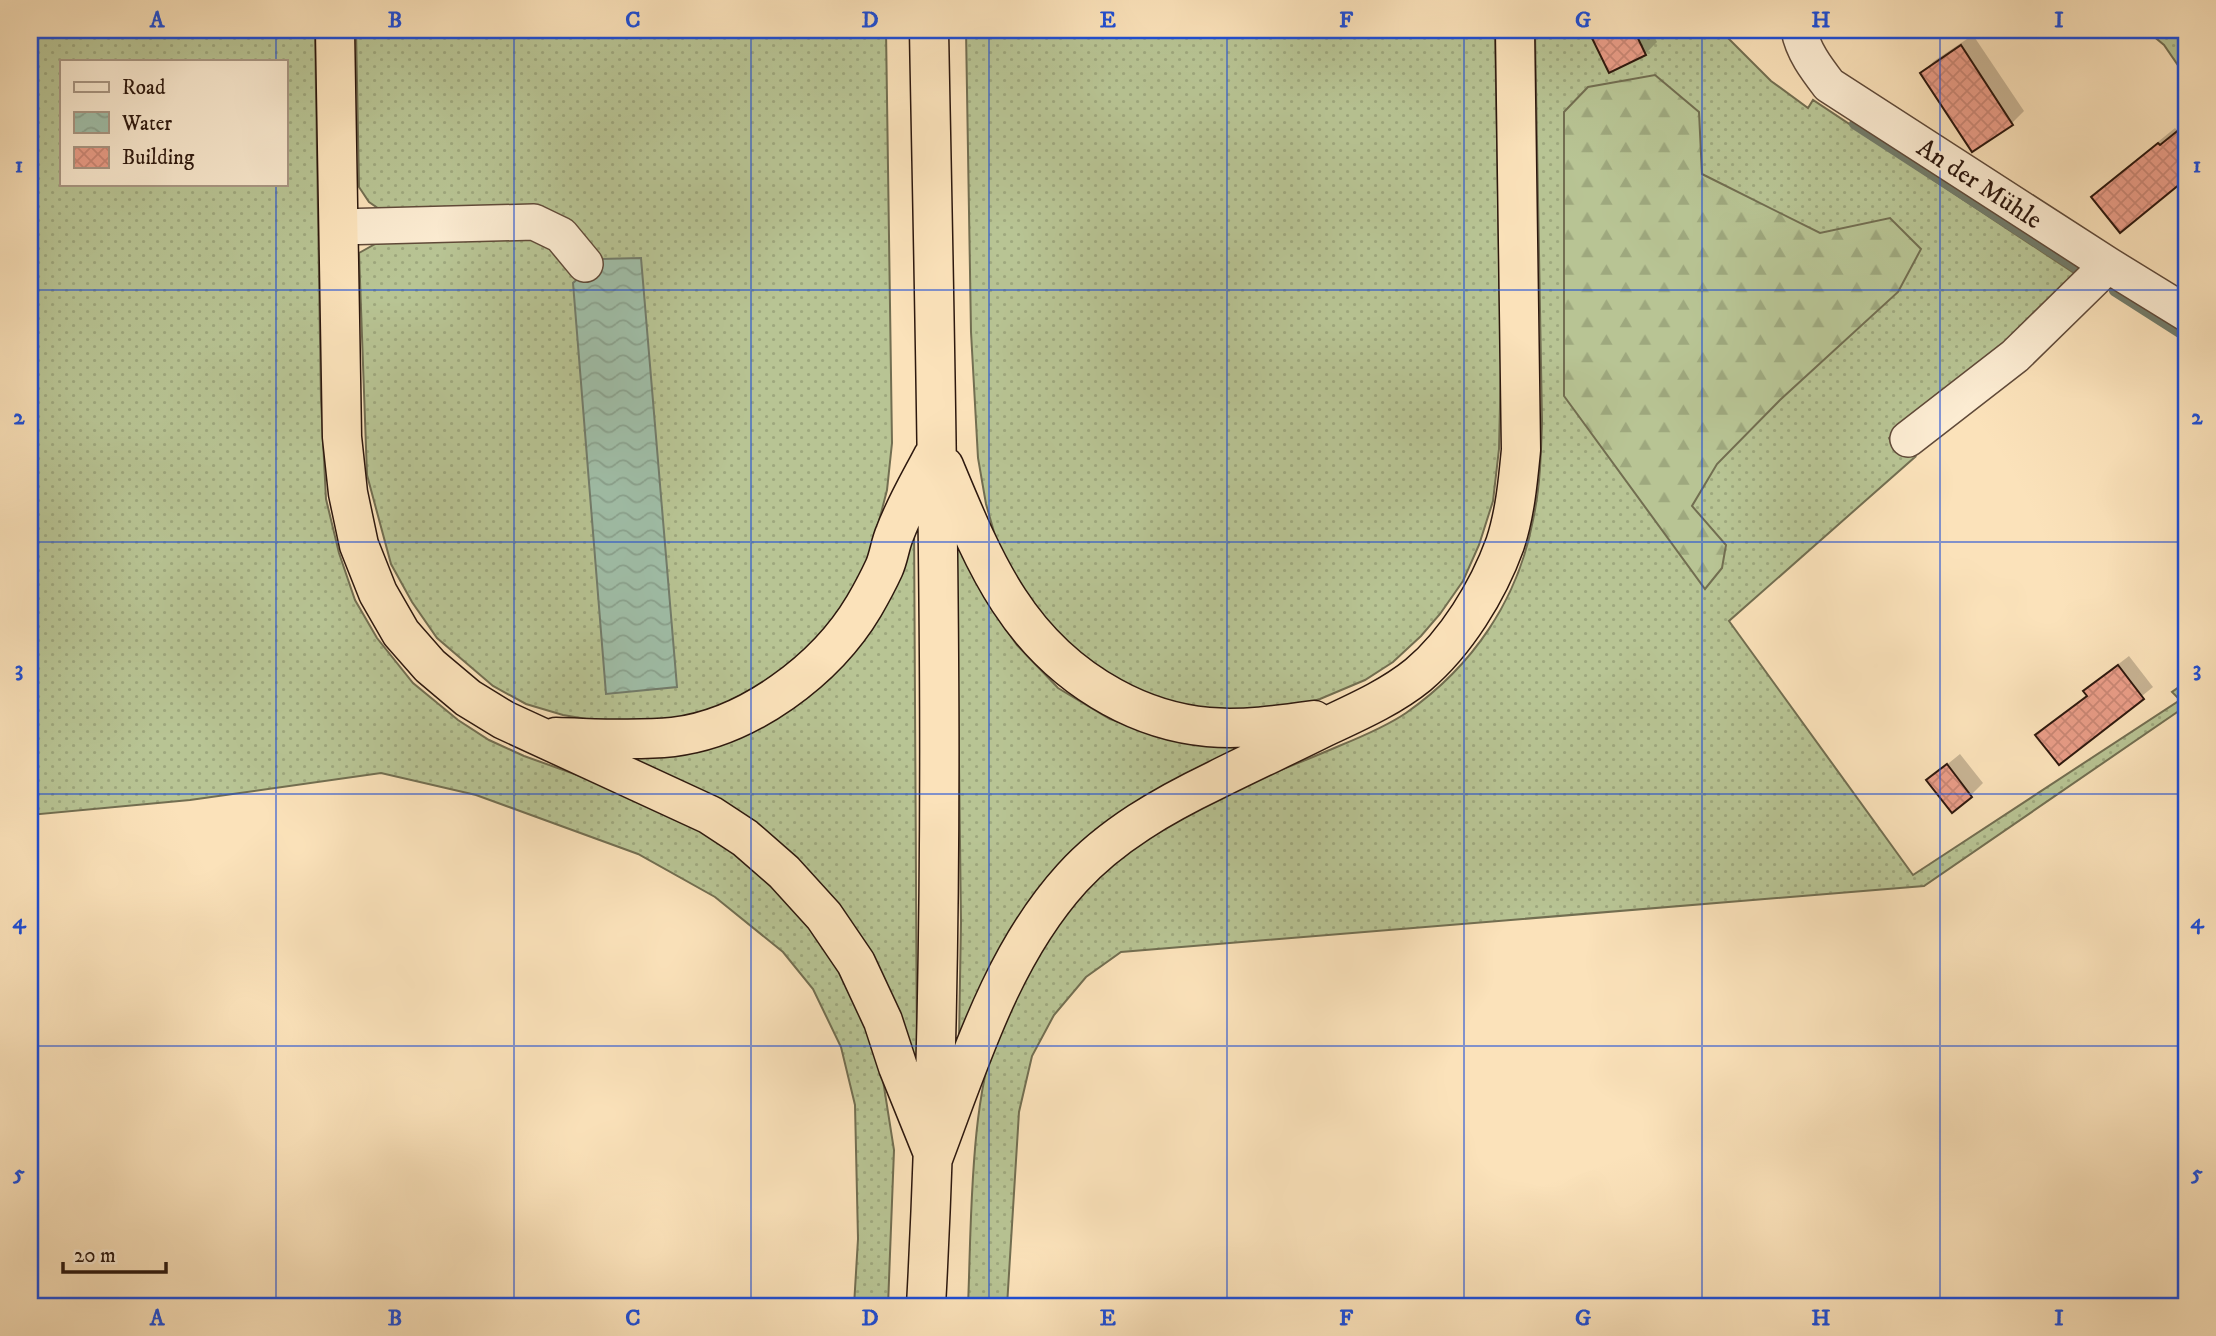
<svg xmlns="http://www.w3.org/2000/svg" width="2216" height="1336" viewBox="0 0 2216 1336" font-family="'IM FELL DW Pica',serif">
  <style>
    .grass { fill: url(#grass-dots); stroke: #726e51; stroke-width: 2; fill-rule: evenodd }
    .forest { fill: url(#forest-firs); stroke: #726e51; stroke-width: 2 }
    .water { fill: url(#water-waves); stroke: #727c6b; stroke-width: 2 }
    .shadow { fill: #0003 }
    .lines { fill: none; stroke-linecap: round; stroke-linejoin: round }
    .stream { stroke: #727c6b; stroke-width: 10 }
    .building { fill: url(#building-cross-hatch); stroke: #2d180e; stroke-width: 2 }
    .minor-casing { stroke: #604a39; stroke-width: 38 }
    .highway-casing { stroke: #2d180e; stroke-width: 41 }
    .minor { stroke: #fcecd2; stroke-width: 35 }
    .highway { stroke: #fbe2ba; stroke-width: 38 }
    .grid { fill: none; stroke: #1d4ed8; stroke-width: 2; stroke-opacity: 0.55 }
    .labels { text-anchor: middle; stroke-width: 5; stroke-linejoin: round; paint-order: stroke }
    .street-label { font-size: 26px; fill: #2d180e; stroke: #fcecd2 }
    .neatline { fill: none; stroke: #1d4ed8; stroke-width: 2.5 }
    .grid-label { font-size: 23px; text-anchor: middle; font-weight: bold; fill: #1d4ed8 }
  </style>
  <defs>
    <pattern id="grass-dots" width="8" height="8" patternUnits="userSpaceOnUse" patternTransform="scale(1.75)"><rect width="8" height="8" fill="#b8c494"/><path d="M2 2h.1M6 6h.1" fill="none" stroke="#9ea87e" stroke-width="1.8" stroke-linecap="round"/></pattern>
    <pattern id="forest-firs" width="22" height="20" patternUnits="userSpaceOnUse" patternTransform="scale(1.75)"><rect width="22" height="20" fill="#b8c494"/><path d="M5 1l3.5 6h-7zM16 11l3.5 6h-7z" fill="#9ea87e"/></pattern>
    <pattern id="water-waves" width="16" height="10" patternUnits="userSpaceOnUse" patternTransform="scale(1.75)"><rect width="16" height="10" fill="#a0bfa9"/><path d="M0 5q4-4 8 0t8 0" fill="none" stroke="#8aa390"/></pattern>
    <pattern id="building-cross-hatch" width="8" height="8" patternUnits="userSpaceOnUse" patternTransform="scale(1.75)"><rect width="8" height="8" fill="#eb9e89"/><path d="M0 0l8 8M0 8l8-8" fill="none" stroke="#ca8775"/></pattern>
  </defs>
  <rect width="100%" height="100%" fill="#fbe2ba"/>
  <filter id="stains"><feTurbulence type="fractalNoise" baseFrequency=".00286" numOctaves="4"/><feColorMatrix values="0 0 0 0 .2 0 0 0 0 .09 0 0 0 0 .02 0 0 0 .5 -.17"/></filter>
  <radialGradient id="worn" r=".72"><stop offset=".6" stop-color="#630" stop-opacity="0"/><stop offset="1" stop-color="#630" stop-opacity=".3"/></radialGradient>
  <!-- grass -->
  <path class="grass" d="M 30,30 L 315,30 L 321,400 L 326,499 L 339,553 L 355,600 L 377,638 L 413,683 L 458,720 L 489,740 L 524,756 L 622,791 L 718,837 L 808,917 L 853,994 L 882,1074 L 894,1150 L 888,1306 L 854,1306 L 858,1239 L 855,1105 L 841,1047 L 813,989 L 783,952 L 715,897 L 638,854 L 476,795 L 381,773 L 190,800 L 30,815 ZM 61,61 L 285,61 L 285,184 L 61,184 Z
    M 356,30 L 886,30 L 892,443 L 887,490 L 869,560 L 842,610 L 796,662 L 726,706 L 685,718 L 604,722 L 563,715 L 526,704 L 493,686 L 437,638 L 412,602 L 391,564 L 367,475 L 359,253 L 377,243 L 580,237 L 388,215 L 369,202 L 359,187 Z
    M 966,30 L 1495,30 L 1501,365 L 1499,449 L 1493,501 L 1479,545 L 1463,581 L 1440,614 L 1421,636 L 1393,662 L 1365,680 L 1320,699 L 1284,710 L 1254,713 L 1173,705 L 1102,676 L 1044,625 L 998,546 L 986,504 L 978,458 L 971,332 Z
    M 1535,30 L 1720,30 L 1771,81 L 1808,108 L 1813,100 L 2077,275 L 1983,367 L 1926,405 L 1889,438 C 1895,451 1902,454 1915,457 L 1729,621 L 1913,875 L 2180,700 L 2172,692 L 2186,682 L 2186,706 L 1924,886 L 1121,952 L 1086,977 L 1054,1015 L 1032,1056 L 1019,1112 L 1007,1306 L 968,1306 C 972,1214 968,1075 1013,994 C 1021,979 1032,965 1041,950 C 1053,933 1063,913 1076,897 C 1096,873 1132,843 1160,826 C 1216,793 1279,772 1339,746 C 1361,737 1387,726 1406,713 C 1473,666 1518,600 1533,520 C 1540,488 1541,455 1542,422 Z
    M 2146,30 L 2186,30 L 2186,77 L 2164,45 Z
    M 914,519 L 917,1063 L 877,966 L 647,769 L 628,755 L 758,725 Z
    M 956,526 L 994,612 L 1017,645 L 1058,688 L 1110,719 L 1171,739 L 1257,741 L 1141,802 L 959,1040 L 961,922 Z"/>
  <!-- forest -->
  <path class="forest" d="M 1655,75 L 1699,112 L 1702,174 L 1820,233 L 1890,218 L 1921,249 L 1898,292 L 1780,400 L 1717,464 L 1692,506 L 1726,545 L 1722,568 L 1705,589 L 1564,396 L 1564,112 L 1588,87 Z"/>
  <!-- water -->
  <path class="water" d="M 641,258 L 677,687 L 606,694 L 573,283 L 600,259 Z"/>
  <!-- shadow -->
  <path class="shadow" d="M 1599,30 L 1651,30 L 1657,42 L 1645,54 L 1593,35 Z
    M 1973,35 L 2024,111 L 2012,123 L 1972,149 L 1922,73 L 1934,61 Z
    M 2186,123 L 2186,177 L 2120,230 L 2093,197 L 2110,181 L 2175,128 L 2177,130 Z
    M 2129,656 L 2153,687 L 2060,763 L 2038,735 L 2088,695 L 2085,692 L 2095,682 Z
    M 1960,754 L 1983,783 L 1971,795 L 1928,780 Z"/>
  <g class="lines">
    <!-- stream -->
    <path class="stream" d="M 1854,124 L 2076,268
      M 2114,291 L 2186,337"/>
  </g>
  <!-- building -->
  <path class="building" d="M 1588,30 L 1634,30 L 1646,55 L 1609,73 Z
    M 1961,45 L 2013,125 L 1972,152 L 1920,73 Z
    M 2186,124 L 2186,179 L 2120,233 L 2091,197 L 2158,143 L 2160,145 Z
    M 2118,665 L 2144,699 L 2059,765 L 2035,735 L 2087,696 L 2083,691 Z
    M 1947,764 L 1972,797 L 1952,813 L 1926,780 Z"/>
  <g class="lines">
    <defs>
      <path id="minor" d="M 1799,30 C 1803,51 1816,68 1829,85 L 2108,265 L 2186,313
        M 339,227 L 534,222 L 561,235 L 585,264
        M 1908,439 L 2015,356 L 2108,265"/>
      <path id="highway" d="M 335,30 L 342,437 L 348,493 L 359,545 L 378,593 L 401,633 L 430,666 L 468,698 L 504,720 L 710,815 L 745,838 L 784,872 L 824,916 L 856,963 L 883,1021 L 898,1067 L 934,1156
        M 944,466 C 984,562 1017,645 1112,697 C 1141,713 1175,724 1208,727 C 1243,730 1278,725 1314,720
        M 556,737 C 595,738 634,741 673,737 C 748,728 826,670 864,606 C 871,594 878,581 884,568 C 889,557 890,544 895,533 C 905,506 920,481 933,456
        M 934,1156 C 970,1061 1002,955 1072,878 C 1111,835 1164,805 1216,780 C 1252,762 1289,745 1325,727 C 1357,712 1391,697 1418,675 C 1456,643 1488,591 1505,544 C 1515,514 1518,481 1521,450 L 1515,30
        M 926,1306 C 949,881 937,455 929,30"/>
    </defs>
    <!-- minor casing -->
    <use href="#minor" class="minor-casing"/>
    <!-- highway casing -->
    <use href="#highway" class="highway-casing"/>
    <!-- minor -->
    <use href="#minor" class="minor"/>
    <!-- highway -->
    <use href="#highway" class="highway"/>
  </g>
  <!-- grid -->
  <path class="grid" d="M 276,30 L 276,61M 514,30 L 514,1306M 751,30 L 751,1306M 989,30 L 989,1306M 1227,30 L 1227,1306M 1464,30 L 1464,1306M 1702,30 L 1702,1306M 1940,30 L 1940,1306M 276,184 L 276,1306M 30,290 L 2186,290M 30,542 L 2186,542M 30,794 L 2186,794M 30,1046 L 2186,1046"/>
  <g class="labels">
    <!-- street labels -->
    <g class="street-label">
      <text transform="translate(1980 183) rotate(33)" y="9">An der Mühle</text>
    </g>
  </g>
  <!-- margin -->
  <rect width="2216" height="1336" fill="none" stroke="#fbe2ba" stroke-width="77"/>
  <!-- legend -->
  <rect x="60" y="60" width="228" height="126" fill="#fcecd2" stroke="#a99784" stroke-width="2"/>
  <rect x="74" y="82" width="35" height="10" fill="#fcecd2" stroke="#a99784" stroke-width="2"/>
  <text x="122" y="94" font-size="21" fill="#2d180e">Road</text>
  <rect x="74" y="112" width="35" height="21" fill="url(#water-waves)" stroke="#a99784" stroke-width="2"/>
  <text x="122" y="130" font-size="21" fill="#2d180e">Water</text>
  <rect x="74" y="147" width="35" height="21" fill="url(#building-cross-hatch)" stroke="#a99784" stroke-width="2"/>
  <text x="122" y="164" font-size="21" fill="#2d180e">Building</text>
  <!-- scale -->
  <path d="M63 1262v10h103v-10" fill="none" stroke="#2d180e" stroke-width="3.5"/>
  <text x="74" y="1262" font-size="21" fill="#2d180e" stroke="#fcecd2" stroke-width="5" paint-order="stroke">20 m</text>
  <rect x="38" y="38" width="2140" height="1260" class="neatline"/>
  <g class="grid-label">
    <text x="157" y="27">A</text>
    <text x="395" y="27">B</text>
    <text x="633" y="27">C</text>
    <text x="870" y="27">D</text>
    <text x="1108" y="27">E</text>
    <text x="1346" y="27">F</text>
    <text x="1583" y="27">G</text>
    <text x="1821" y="27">H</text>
    <text x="2059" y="27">I</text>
    <text x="19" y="172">1</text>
    <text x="2197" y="172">1</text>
    <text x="19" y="424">2</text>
    <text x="2197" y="424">2</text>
    <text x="19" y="676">3</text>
    <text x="2197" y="676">3</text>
    <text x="19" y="928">4</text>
    <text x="2197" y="928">4</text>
    <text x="19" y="1180">5</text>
    <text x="2197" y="1180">5</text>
    <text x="157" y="1325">A</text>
    <text x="395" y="1325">B</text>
    <text x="633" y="1325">C</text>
    <text x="870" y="1325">D</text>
    <text x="1108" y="1325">E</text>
    <text x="1346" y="1325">F</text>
    <text x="1583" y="1325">G</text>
    <text x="1821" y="1325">H</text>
    <text x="2059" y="1325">I</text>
  </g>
  <rect width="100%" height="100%" filter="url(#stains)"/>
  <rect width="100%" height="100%" fill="url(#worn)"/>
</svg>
